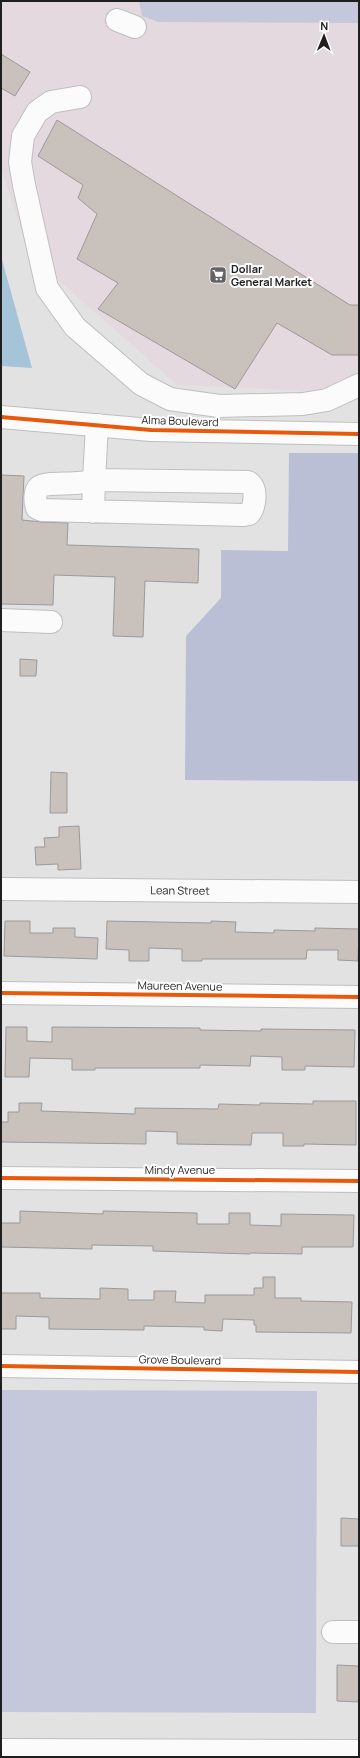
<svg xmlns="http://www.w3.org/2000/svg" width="360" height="1758" viewBox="0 0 360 1758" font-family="Manrope,sans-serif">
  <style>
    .commercial { fill: #e5d9e0 }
    .green { fill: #c4c8da }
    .forest { fill: #babfd6 }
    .water { fill: #a5c4d7 }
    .building { fill: #c9c1bc; stroke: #9b9a9b }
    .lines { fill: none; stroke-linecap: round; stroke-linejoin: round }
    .minor-casing { stroke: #bfbfbf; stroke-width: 24 }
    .minor { stroke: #fbfbfb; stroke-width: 22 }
    .cycleway-casing { stroke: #fff; stroke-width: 6 }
    .cycleway { stroke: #e8590c; stroke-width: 4 }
    .labels { text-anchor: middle; stroke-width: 4; stroke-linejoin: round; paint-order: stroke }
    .poi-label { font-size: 11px; font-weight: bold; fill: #1f1f20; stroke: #fff; text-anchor: start }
    .street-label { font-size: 11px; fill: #1f1f20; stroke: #fff }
  </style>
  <rect width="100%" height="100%" fill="#e2e2e3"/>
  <!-- commercial -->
  <path class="commercial" d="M 1,1 L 359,1 L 359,393 L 177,385 L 29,254 L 1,168 Z"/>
  <!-- green -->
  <path class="green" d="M 139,1 L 359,1 L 359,23 L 158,22 L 142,16 Z
    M 1,1390 L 317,1391 L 316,1713 L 1,1712 Z"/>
  <!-- forest -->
  <path class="forest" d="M 289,453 L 359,453 L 359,781 L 185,780 L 186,636 L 221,598 L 221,550 L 288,551 Z"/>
  <!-- water -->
  <path class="water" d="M 1,256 L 32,368 L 1,366 Z"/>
  <!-- building -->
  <path class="building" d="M 1,54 L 30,72 L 15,96 L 1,88 Z
    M 57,120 L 350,305 L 359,305 L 359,355 L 332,355 L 277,323 L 235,389 L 98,309 L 118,283 L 77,259 L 97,214 L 78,198 L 83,185 L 38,156 Z
    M 1,475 L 24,476 L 22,520 L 42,522 L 68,523 L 67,545 L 199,549 L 198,583 L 145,581 L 143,637 L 113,636 L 115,577 L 54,575 L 53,605 L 1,604 Z
    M 20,659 L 37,660 L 36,676 L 20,676 Z
    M 51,772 L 67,773 L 67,813 L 50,813 Z
    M 79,826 L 81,869 L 58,870 L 58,864 L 36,865 L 35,847 L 45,847 L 44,838 L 59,837 L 59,827 Z
    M 5,921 L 30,921 L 30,933 L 53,933 L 53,928 L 75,928 L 75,937 L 98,938 L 97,959 L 4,956 Z
    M 107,921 L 211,923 L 211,921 L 236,922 L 235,932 L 274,933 L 274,930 L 315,931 L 315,928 L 359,929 L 358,961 L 338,960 L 338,950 L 307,950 L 306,959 L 202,959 L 202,961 L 182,961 L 182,949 L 149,948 L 149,961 L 129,961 L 129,950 L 106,949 Z
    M 6,1027 L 27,1027 L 27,1041 L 52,1042 L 52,1027 L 200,1028 L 200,1030 L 261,1031 L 261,1029 L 355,1030 L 354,1067 L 305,1066 L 305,1070 L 282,1070 L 282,1057 L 251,1056 L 250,1066 L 200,1065 L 200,1068 L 95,1068 L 95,1070 L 72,1070 L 72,1059 L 30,1058 L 29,1077 L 5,1077 Z
    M 313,1101 L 356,1101 L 356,1145 L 304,1144 L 304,1146 L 283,1146 L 283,1133 L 252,1133 L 251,1145 L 177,1144 L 177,1132 L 146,1131 L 146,1144 L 1,1142 L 1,1122 L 8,1122 L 8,1112 L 19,1112 L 19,1103 L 42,1103 L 41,1111 L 135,1114 L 135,1108 L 218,1109 L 219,1104 L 260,1105 L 260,1103 L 313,1104 Z
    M 20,1211 L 103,1214 L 103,1211 L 197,1213 L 197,1224 L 229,1224 L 229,1213 L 250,1213 L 250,1225 L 281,1226 L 281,1214 L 354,1215 L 353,1247 L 302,1247 L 302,1254 L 250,1253 L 250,1254 L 153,1251 L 153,1246 L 92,1245 L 92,1249 L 1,1247 L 1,1223 L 20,1223 Z
    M 263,1277 L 275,1277 L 275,1298 L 301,1298 L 301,1301 L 352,1302 L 351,1333 L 256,1332 L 256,1325 L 254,1325 L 254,1320 L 223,1319 L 222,1331 L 204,1330 L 204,1327 L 144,1326 L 144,1330 L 49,1329 L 49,1317 L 16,1316 L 16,1329 L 1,1329 L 1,1293 L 40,1293 L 40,1298 L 100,1299 L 100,1288 L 128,1289 L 128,1300 L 154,1300 L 154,1291 L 176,1291 L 175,1302 L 205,1303 L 205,1295 L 254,1295 L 254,1288 L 263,1288 Z
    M 341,1518 L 359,1519 L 359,1546 L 341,1546 Z
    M 337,1665 L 359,1666 L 359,1702 L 337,1701 Z"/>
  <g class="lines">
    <defs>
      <g id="minor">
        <path d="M 117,20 L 135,27"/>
        <path d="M 80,97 L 51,102 L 37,112 L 23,136 L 20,162 L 24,185 L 47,288 L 75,327 L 141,384 L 170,399 L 219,406 L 303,404 L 327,400 L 359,385"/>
        <path d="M 1,417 L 151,430 L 359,434"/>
        <path d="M 93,512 L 94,480 C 80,486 47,481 39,487 C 34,491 35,503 37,508 L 42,510 L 244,515 L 249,514 C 255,507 258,488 248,482 L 94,480 L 97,425"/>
        <path d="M 1,620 L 51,622"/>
        <path id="s1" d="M 1,889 L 359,892"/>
        <path d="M 1,993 L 359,997"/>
        <path d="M 1,1178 L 359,1181"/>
        <path d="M 1,1366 L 359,1372"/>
        <path d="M 333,1632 L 359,1632"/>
        <path d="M 1,1750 L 359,1751"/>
      </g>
    </defs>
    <!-- minor casing -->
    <use href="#minor" class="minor-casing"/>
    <!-- minor -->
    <use href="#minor" class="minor"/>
    <defs>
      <path id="cycleway" d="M 1,417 L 151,430 L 359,434
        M 1,993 L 359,997
        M 1,1178 L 359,1181
        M 1,1366 L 359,1372"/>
    </defs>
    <!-- cycleway casing -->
    <use href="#cycleway" class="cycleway-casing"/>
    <!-- cycleway -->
    <use href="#cycleway" class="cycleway"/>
  </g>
  <!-- icons -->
  <defs>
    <symbol id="supermarket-square" viewBox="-11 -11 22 22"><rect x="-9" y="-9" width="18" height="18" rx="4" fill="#636364" stroke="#fff"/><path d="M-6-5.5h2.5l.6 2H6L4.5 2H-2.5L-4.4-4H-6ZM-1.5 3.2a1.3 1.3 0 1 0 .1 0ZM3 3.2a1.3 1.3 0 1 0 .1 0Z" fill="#fff"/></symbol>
  </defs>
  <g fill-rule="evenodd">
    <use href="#supermarket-square" x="208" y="265" width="20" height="20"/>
  </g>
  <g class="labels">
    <!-- poi labels -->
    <g class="poi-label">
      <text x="231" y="273">Dollar<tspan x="231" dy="13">General Market</tspan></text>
    </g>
    <!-- street labels -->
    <g class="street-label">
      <text transform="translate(180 421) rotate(2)" y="4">Alma Boulevard</text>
      <text dy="4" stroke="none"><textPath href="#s1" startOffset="179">Lean Street</textPath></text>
      <text transform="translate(180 986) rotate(1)" y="4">Maureen Avenue</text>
      <text x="180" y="1174">Mindy Avenue</text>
      <text transform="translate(180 1360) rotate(1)" y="4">Grove Boulevard</text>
    </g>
  </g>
  <!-- border -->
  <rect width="360" height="1758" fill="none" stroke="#1f1f20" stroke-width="4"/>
  <!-- north arrow -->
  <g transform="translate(324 36) rotate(1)" stroke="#ffffff" stroke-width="3" paint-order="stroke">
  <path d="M0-3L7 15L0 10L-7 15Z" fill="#1f1f20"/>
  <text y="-6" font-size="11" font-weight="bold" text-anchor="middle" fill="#1f1f20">N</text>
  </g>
</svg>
